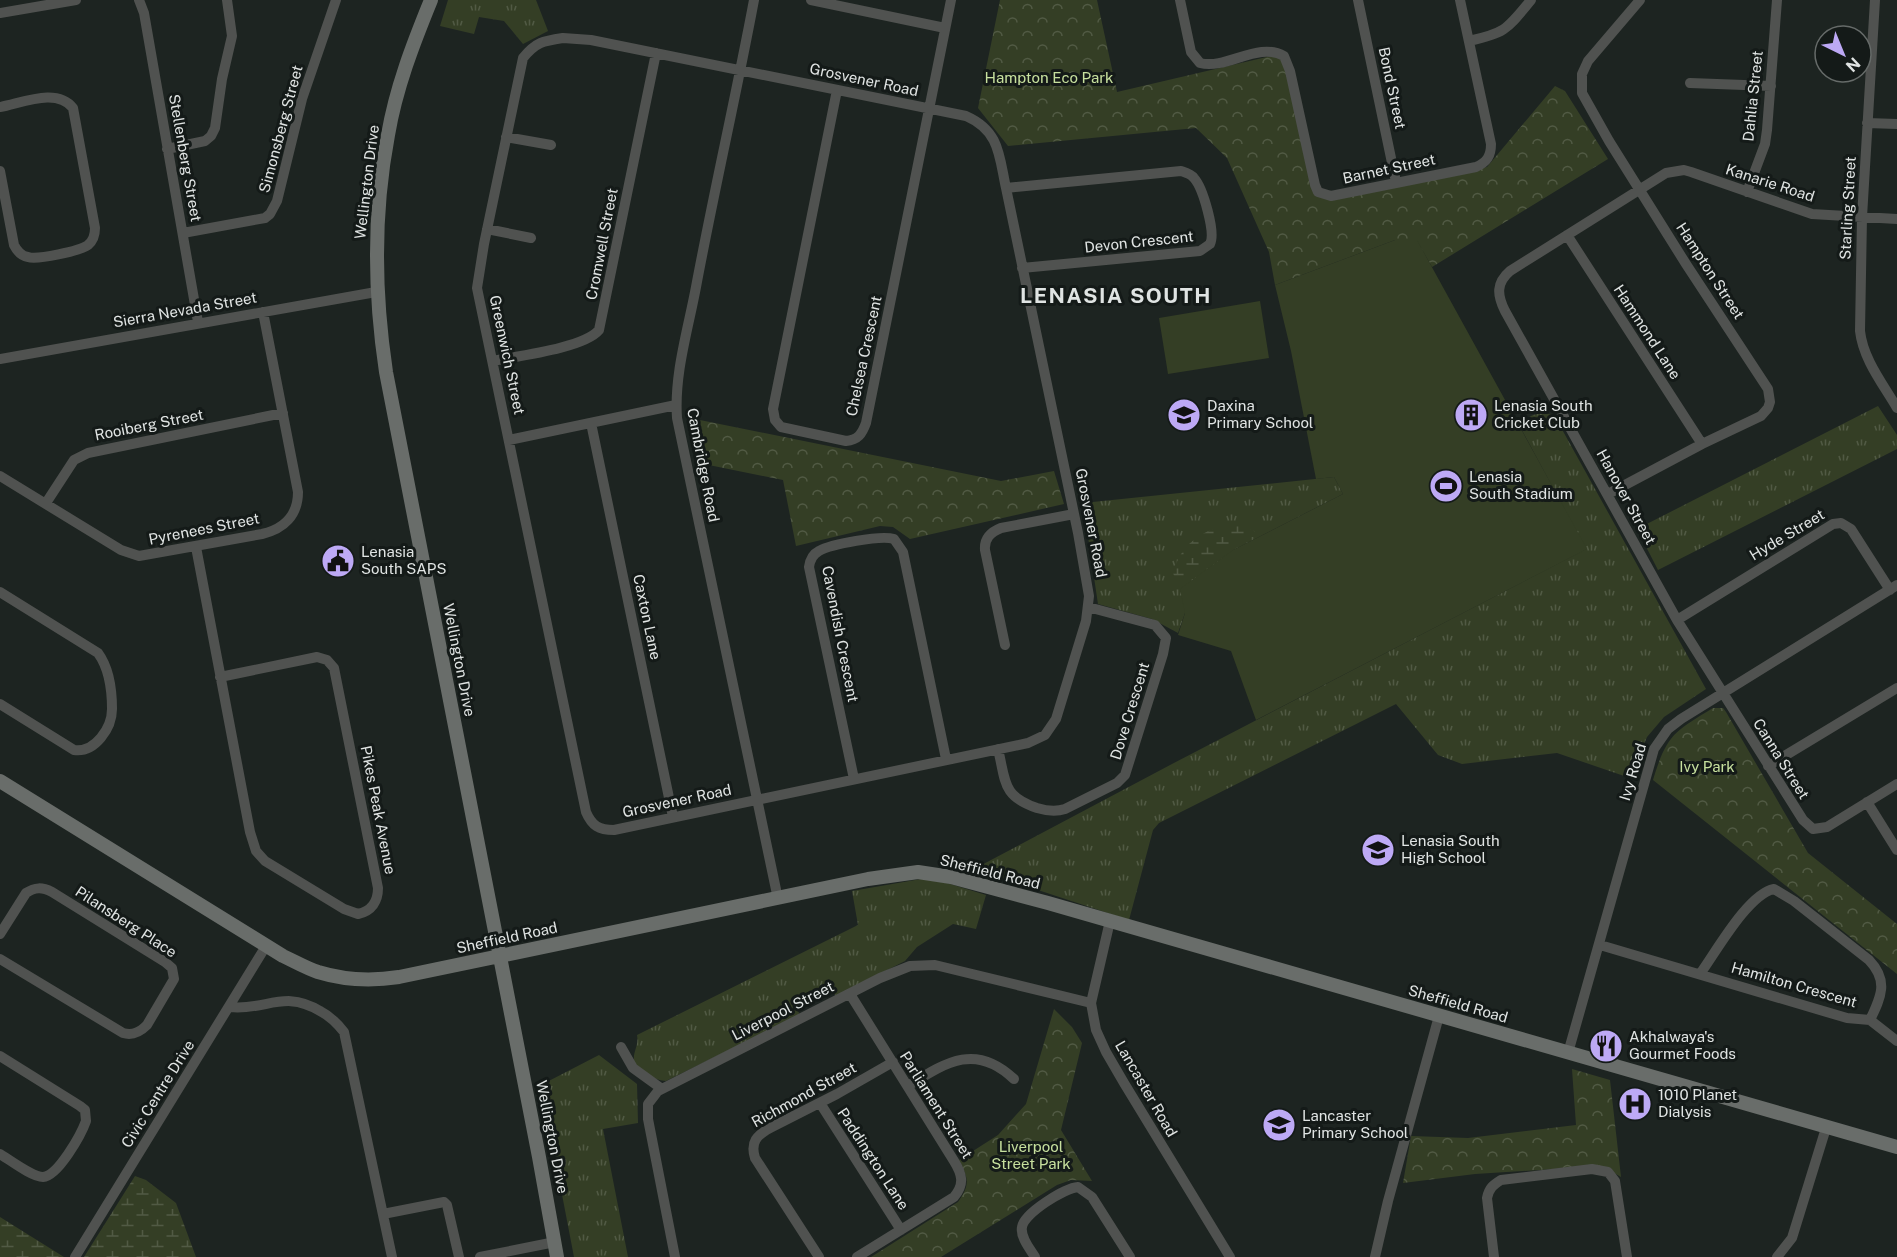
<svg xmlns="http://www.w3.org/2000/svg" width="1897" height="1257" viewBox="0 0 1897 1257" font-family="'Public Sans',sans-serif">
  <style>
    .grass { fill: url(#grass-tufts) }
    .wetland { fill: url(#wetland-marsh) }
    .park { fill: url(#park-crowns) }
    .pitch { fill: #343e25 }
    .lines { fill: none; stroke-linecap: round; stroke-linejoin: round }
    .street { stroke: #505250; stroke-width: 10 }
    .secondary { stroke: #696d6a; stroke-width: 14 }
    .labels { text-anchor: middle; stroke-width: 6; stroke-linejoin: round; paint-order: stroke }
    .park-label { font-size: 15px; fill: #c7e09e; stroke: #141a18 }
    .street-label { font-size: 15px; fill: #e0e4e3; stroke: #141a18 }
    .poi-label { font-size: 15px; fill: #e0e4e3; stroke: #141a18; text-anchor: start }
    .district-label { font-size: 21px; font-weight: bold; letter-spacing: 1.5px; fill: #e0e4e3; stroke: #141a18 }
  </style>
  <defs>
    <pattern id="grass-tufts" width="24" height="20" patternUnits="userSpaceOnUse" patternTransform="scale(1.5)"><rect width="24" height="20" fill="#343e25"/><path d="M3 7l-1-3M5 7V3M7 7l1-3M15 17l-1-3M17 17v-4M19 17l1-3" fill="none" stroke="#515a44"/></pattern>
    <pattern id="wetland-marsh" width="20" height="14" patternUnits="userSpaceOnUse" patternTransform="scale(1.5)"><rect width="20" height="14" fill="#343e25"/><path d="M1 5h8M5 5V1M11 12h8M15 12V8" fill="none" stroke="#515a44"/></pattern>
    <pattern id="park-crowns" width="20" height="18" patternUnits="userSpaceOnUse" patternTransform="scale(1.5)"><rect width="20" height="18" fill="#343e25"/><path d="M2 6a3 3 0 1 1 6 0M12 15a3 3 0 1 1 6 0" fill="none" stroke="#515a44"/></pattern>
  </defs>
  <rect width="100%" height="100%" fill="#1d2421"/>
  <!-- grass -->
  <path class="grass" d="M 448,0 L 536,0 L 548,31 L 523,44 L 504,21 L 479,17 L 474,34 L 440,26 Z
    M 1878,406 L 1897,435 L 1897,449 L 1658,570 L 1637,529 Z
    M 1544,413 L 1554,415 L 1706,689 L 1664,717 L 1647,737 L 1630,778 L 1557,753 L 1462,764 L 1438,755 L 1396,704 L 1159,823 L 1153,830 L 1129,920 L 974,869 L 1172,764 L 1586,549 L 1518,423 L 1533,415 Z
    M 1334,477 L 1343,494 L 1233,550 L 1185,613 L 1178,633 L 1152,619 L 1098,604 L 1083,503 Z
    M 921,879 L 947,883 L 986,895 L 976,929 L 953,924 L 917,947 L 905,961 L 836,996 L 832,991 L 797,1009 L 800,1015 L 666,1081 C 657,1081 634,1070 634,1060 C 633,1051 639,1046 637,1035 L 858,925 L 852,891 Z
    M 599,1055 L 637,1084 L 638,1123 L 603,1129 L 628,1257 L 574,1257 L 541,1085 Z"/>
  <!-- wetland -->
  <path class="wetland" d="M 1228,524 L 1240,524 L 1262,535 L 1233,550 L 1180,589 L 1173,573 C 1181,544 1200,532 1228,524 Z
    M 135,1176 L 146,1180 L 176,1203 L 196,1257 L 84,1257 Z
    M 0,1217 L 64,1257 L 0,1257 Z"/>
  <!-- park -->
  <path class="park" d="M 1000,0 L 1097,0 L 1117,92 L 1275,55 L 1284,62 L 1321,197 L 1487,167 L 1555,86 L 1565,91 L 1608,159 L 1432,267 L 1417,241 L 1395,240 L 1275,285 L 1269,252 L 1227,158 L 1196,128 L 1008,146 L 978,108 Z
    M 690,418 L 1001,481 L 1054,471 L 1064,504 L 910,539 L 893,527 L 880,526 L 796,546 L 783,480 L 699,463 Z
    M 1713,708 L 1723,708 L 1726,712 L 1808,853 L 1897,924 L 1897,974 L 1653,780 C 1667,734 1674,732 1713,708 Z
    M 1054,1009 L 1072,1027 L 1082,1043 L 1061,1130 L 1092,1181 L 1071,1180 L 1057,1185 L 941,1257 L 871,1257 L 958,1202 C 970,1185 969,1179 959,1160 L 998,1135 L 1026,1104 Z
    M 1572,1069 L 1610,1080 L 1621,1177 L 1602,1166 L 1475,1174 L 1403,1183 L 1411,1136 L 1468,1138 L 1576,1125 Z"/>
  <!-- pitch -->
  <path class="pitch" d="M 1395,240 L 1417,240 L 1587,549 L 1256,720 L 1231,651 L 1178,635 L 1185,613 L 1180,589 L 1233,550 L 1343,494 L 1334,477 L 1316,479 L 1291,351 L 1275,285 Z
    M 1260,301 L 1269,358 L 1168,374 L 1159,318 Z"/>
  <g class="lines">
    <!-- street -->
    <path class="street" d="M 139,0 L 144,13 L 198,322
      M 754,0 C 736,96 714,191 696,287 C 688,330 674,374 677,418 L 778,899
      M 811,0 L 945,28
      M 1180,0 L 1191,52 L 1200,63 C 1227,70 1258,41 1284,56 L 1290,71 L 1315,185 L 1318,192 L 1331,196 L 1476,167 C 1487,162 1491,156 1491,144 L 1460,0
      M 1358,0 L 1396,182
      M 1875,0 L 1862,217 L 1860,331 C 1863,359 1883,384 1897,408
      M 0,13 L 76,0
      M 563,38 L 591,40 L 966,116 C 1000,131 999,156 1006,188 L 1078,533 L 1089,596 L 1086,621 L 1056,719 L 1045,735 L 1028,743 L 614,830 C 599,830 592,826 586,812 L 477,288 L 484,244 L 523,58 C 536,42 543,41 563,38 Z
      M 1469,41 C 1506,33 1507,29 1531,0
      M 1690,83 L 1771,86
      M 837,90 L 773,409 L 775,420 L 781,427 L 846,441 C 858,440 862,434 866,423 L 951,0
      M 0,107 C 22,103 57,87 73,108 L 95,228 C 95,235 93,241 88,245 C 80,251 37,260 28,257 C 21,256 17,251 14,245 L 0,171
      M 1867,123 L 1897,124
      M 506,137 L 551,145
      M 167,149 L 205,141 L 211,136 L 215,128 L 222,79 L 232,36 L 227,0
      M 1006,188 L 1181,171 C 1187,173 1191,174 1194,178 C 1203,188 1216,233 1210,244 L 1200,251 L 1022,268
      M 1747,192 L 1765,144 L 1767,130 L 1777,0
      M 1897,219 L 1812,214 L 1691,172 L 1684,170 L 1666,173 L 1510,271 C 1496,283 1497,295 1505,311 L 1677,620 L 1803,820 L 1813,829 L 1827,827 L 1897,784
      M 487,229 L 531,238
      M 183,233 L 265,218 L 270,214 L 277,201 L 302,99 L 336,0
      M 1567,235 L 1702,444
      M 0,359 L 376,292
      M 493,361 C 518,356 584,348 599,330 L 656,53
      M 591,423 L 673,817
      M 509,440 L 676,405
      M 0,476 L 121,550 L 139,556 L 262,534 C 284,529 298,515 298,492 L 263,312
      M 1608,494 L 1702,444 L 1761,416 L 1768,408 L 1770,402 L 1768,389 L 1686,264 L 1609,141 L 1582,93 L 1582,74 L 1588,61 L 1640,0
      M 46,503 L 74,460 L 88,453 L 283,413
      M 196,547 L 250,832 L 256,851 L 265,861 L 344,909 L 358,914 C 372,911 378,901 378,888 L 334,668 L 327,660 L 317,657 L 220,677
      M 0,592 L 98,653 C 109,668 112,691 112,709 C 112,728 95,753 74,750 L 0,704
      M 1677,620 L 1833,524 L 1841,523 L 1851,529 L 1890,590
      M 1005,645 L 985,550 C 984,538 991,532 1001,528 L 1074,514
      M 998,749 C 1006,782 1002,796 1037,808 C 1047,811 1056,812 1065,809 L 1117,783 L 1125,775 L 1163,654 L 1166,638 L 1155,625 L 1088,607
      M 1768,766 L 1897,688
      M 854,779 L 809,567 C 810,560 813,554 819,551 C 831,544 881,535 894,539 L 903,552 L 946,759
      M 1867,802 L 1897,850
      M 1110,921 L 1091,1003 L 1096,1030 L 1106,1052 L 1124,1083 L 1230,1257
      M 0,934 L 26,893 C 35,887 42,887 52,892 L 165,962 L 172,968 L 174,979 L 147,1025 C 140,1032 133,1036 123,1033 L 0,959
      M 1600,945 L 1847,1018 L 1870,1020 C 1881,997 1889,981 1869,960 L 1794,901 L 1774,889 C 1748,894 1716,952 1700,974
      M 850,994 L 954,1161 C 962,1174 965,1184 954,1197 L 857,1257
      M 230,1007 C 266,1011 284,989 320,1011 C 330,1016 337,1023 344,1032 L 392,1257
      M 1870,1020 L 1897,1041
      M 621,1047 L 633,1068 L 662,1089
      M 1568,1053 L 1654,749 L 1668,729 L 1681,719 L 1897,585
      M 0,1056 L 80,1106 L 85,1110 L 86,1121 C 81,1135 58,1176 43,1177 C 32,1177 10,1160 0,1154
      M 908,1086 C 945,1063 975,1042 1014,1079
      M 820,1103 L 901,1230
      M 383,1214 L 444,1202 L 447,1205 L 459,1257
      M 75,1257 L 266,946
      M 480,1257 L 555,1242
      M 675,1257 L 648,1119 L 648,1104 L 658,1091 L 880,978 L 910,966 L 935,965 L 1091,1003
      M 819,1257 L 755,1158 C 750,1142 757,1135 770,1128 L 837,1094 L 893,1062
      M 1035,1257 C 1030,1249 1020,1237 1022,1227 C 1024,1213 1065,1188 1078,1187 L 1092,1197 L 1130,1257
      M 1375,1257 L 1388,1201 L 1439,1016
      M 1494,1257 L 1487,1198 C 1489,1188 1493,1185 1501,1180 L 1592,1169 L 1608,1172 L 1615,1181 L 1627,1257
      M 1777,1257 L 1792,1238 L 1826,1128"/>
    <!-- secondary -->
    <path class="secondary" d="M 431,0 C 413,44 396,88 388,135 C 373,214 374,292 386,372 L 539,1157 L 557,1257
      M 0,781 L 283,956 C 294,961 306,968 318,972 C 344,980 373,981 399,977 L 868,879 L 918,872 L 951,877 L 1048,903 L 1897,1147"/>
  </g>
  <!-- icons -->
  <defs>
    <symbol id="school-disc" viewBox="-11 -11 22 22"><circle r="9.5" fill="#bda9f5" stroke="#141a18"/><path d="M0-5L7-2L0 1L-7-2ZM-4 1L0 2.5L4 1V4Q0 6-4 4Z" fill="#111"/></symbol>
    <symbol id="building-disc" viewBox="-11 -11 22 22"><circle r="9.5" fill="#bda9f5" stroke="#141a18"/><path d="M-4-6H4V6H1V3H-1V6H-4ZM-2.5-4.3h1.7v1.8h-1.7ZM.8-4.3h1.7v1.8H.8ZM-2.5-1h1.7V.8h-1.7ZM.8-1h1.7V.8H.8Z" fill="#111"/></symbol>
    <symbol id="stadium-disc" viewBox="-11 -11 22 22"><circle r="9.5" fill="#bda9f5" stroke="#141a18"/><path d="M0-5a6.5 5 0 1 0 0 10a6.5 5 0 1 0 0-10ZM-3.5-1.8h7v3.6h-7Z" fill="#111"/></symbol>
    <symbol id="civic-disc" viewBox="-11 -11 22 22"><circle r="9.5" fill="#bda9f5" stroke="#141a18"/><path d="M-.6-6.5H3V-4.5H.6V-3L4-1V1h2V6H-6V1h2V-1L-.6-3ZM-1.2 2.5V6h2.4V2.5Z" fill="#111"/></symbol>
    <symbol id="restaurant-disc" viewBox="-11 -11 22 22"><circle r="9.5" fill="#bda9f5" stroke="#141a18"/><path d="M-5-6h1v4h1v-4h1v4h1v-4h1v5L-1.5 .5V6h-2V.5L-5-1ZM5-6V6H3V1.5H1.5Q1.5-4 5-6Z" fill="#111"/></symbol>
    <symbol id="hospital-disc" viewBox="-11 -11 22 22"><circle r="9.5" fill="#bda9f5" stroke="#141a18"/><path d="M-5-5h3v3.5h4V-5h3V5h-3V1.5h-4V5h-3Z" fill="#111"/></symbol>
  </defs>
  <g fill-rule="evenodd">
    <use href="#school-disc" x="1165" y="396" width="38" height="38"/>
    <use href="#building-disc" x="1452" y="396" width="38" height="38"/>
    <use href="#stadium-disc" x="1427" y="467" width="38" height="38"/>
    <use href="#civic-disc" x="319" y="542" width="38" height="38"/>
    <use href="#school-disc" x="1359" y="831" width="38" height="38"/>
    <use href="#restaurant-disc" x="1587" y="1027" width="38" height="38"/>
    <use href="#hospital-disc" x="1616" y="1085" width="38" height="38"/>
    <use href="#school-disc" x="1260" y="1106" width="38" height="38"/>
  </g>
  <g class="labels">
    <!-- park labels -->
    <g class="park-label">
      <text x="1049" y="83">Hampton Eco Park</text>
      <text x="1707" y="772">Ivy Park</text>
      <text x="1031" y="1152">Liverpool<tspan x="1031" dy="17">Street Park</tspan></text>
    </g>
    <!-- street labels -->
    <g class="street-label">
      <text transform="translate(864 80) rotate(12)" y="5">Grosvener Road</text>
      <text transform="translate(1392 88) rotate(78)" y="5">Bond Street</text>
      <text transform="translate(1753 96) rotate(-84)" y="5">Dahlia Street</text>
      <text transform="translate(281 129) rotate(-75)" y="5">Simonsberg Street</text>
      <text transform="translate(185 158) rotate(80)" y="5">Stellenberg Street</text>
      <text transform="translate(1389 169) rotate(-12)" y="5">Barnet Street</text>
      <text transform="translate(367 182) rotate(-83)" y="5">Wellington Drive</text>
      <text transform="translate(1770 183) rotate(18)" y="5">Kanarie Road</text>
      <text transform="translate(1848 208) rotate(-87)" y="5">Starling Street</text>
      <text transform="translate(1139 242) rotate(-6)" y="5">Devon Crescent</text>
      <text transform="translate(602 244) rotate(-79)" y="5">Cromwell Street</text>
      <text transform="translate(1710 271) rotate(57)" y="5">Hampton Street</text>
      <text transform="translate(185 310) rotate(-10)" y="5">Sierra Nevada Street</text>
      <text transform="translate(1647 332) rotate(57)" y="5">Hammond Lane</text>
      <text transform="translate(507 355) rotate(78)" y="5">Greenwich Street</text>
      <text transform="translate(864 356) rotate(-78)" y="5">Chelsea Crescent</text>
      <text transform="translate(149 425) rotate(-11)" y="5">Rooiberg Street</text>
      <text transform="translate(703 465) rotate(79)" y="5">Cambridge Road</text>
      <text transform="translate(1626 497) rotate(61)" y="5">Hanover Street</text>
      <text transform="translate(1091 523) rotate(79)" y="5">Grosvener Road</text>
      <text transform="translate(204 529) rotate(-11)" y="5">Pyrenees Street</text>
      <text transform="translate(1787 535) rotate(-31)" y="5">Hyde Street</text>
      <text transform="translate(647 617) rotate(78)" y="5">Caxton Lane</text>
      <text transform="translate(840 634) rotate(79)" y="5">Cavendish Crescent</text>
      <text transform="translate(459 660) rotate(79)" y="5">Wellington Drive</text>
      <text transform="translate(1130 711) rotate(-73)" y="5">Dove Crescent</text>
      <text transform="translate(1781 759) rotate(58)" y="5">Canna Street</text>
      <text transform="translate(1633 772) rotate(-73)" y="5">Ivy Road</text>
      <text transform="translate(677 801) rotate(-12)" y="5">Grosvener Road</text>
      <text transform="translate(378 810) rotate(79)" y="5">Pikes Peak Avenue</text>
      <text transform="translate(990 872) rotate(14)" y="5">Sheffield Road</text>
      <text transform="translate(126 922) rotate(33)" y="5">Pilansberg Place</text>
      <text transform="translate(507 938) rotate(-12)" y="5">Sheffield Road</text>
      <text transform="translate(1794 985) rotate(16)" y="5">Hamilton Crescent</text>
      <text transform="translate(1458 1004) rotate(16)" y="5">Sheffield Road</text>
      <text transform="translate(783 1011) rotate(-27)" y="5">Liverpool Street</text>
      <text transform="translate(1146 1089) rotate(60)" y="5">Lancaster Road</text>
      <text transform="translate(158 1094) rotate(-58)" y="5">Civic Centre Drive</text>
      <text transform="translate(804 1095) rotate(-29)" y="5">Richmond Street</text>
      <text transform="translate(936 1105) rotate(58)" y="5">Parliament Street</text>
      <text transform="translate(552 1137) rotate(79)" y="5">Wellington Drive</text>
      <text transform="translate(873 1159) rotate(57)" y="5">Paddington Lane</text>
    </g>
    <!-- poi labels -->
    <g class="poi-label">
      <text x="1207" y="411">Daxina<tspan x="1207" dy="17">Primary School</tspan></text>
      <text x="1494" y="411">Lenasia South<tspan x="1494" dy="17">Cricket Club</tspan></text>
      <text x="1469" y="482">Lenasia<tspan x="1469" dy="17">South Stadium</tspan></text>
      <text x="361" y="557">Lenasia<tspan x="361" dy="17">South SAPS</tspan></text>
      <text x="1401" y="846">Lenasia South<tspan x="1401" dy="17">High School</tspan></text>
      <text x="1629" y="1042">Akhalwaya's<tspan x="1629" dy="17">Gourmet Foods</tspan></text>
      <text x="1658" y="1100">1010 Planet<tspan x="1658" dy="17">Dialysis</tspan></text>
      <text x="1302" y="1121">Lancaster<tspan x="1302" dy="17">Primary School</tspan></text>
    </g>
    <!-- district labels -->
    <g class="district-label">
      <text x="1116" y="303">LENASIA SOUTH</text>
    </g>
  </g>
  <!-- north arrow -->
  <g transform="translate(1843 54) rotate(137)"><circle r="28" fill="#141a18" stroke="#666b69" stroke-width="1.5"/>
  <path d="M0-4.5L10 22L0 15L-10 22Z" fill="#bda9f5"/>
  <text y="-9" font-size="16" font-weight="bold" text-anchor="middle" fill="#e0e4e3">N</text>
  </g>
</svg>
